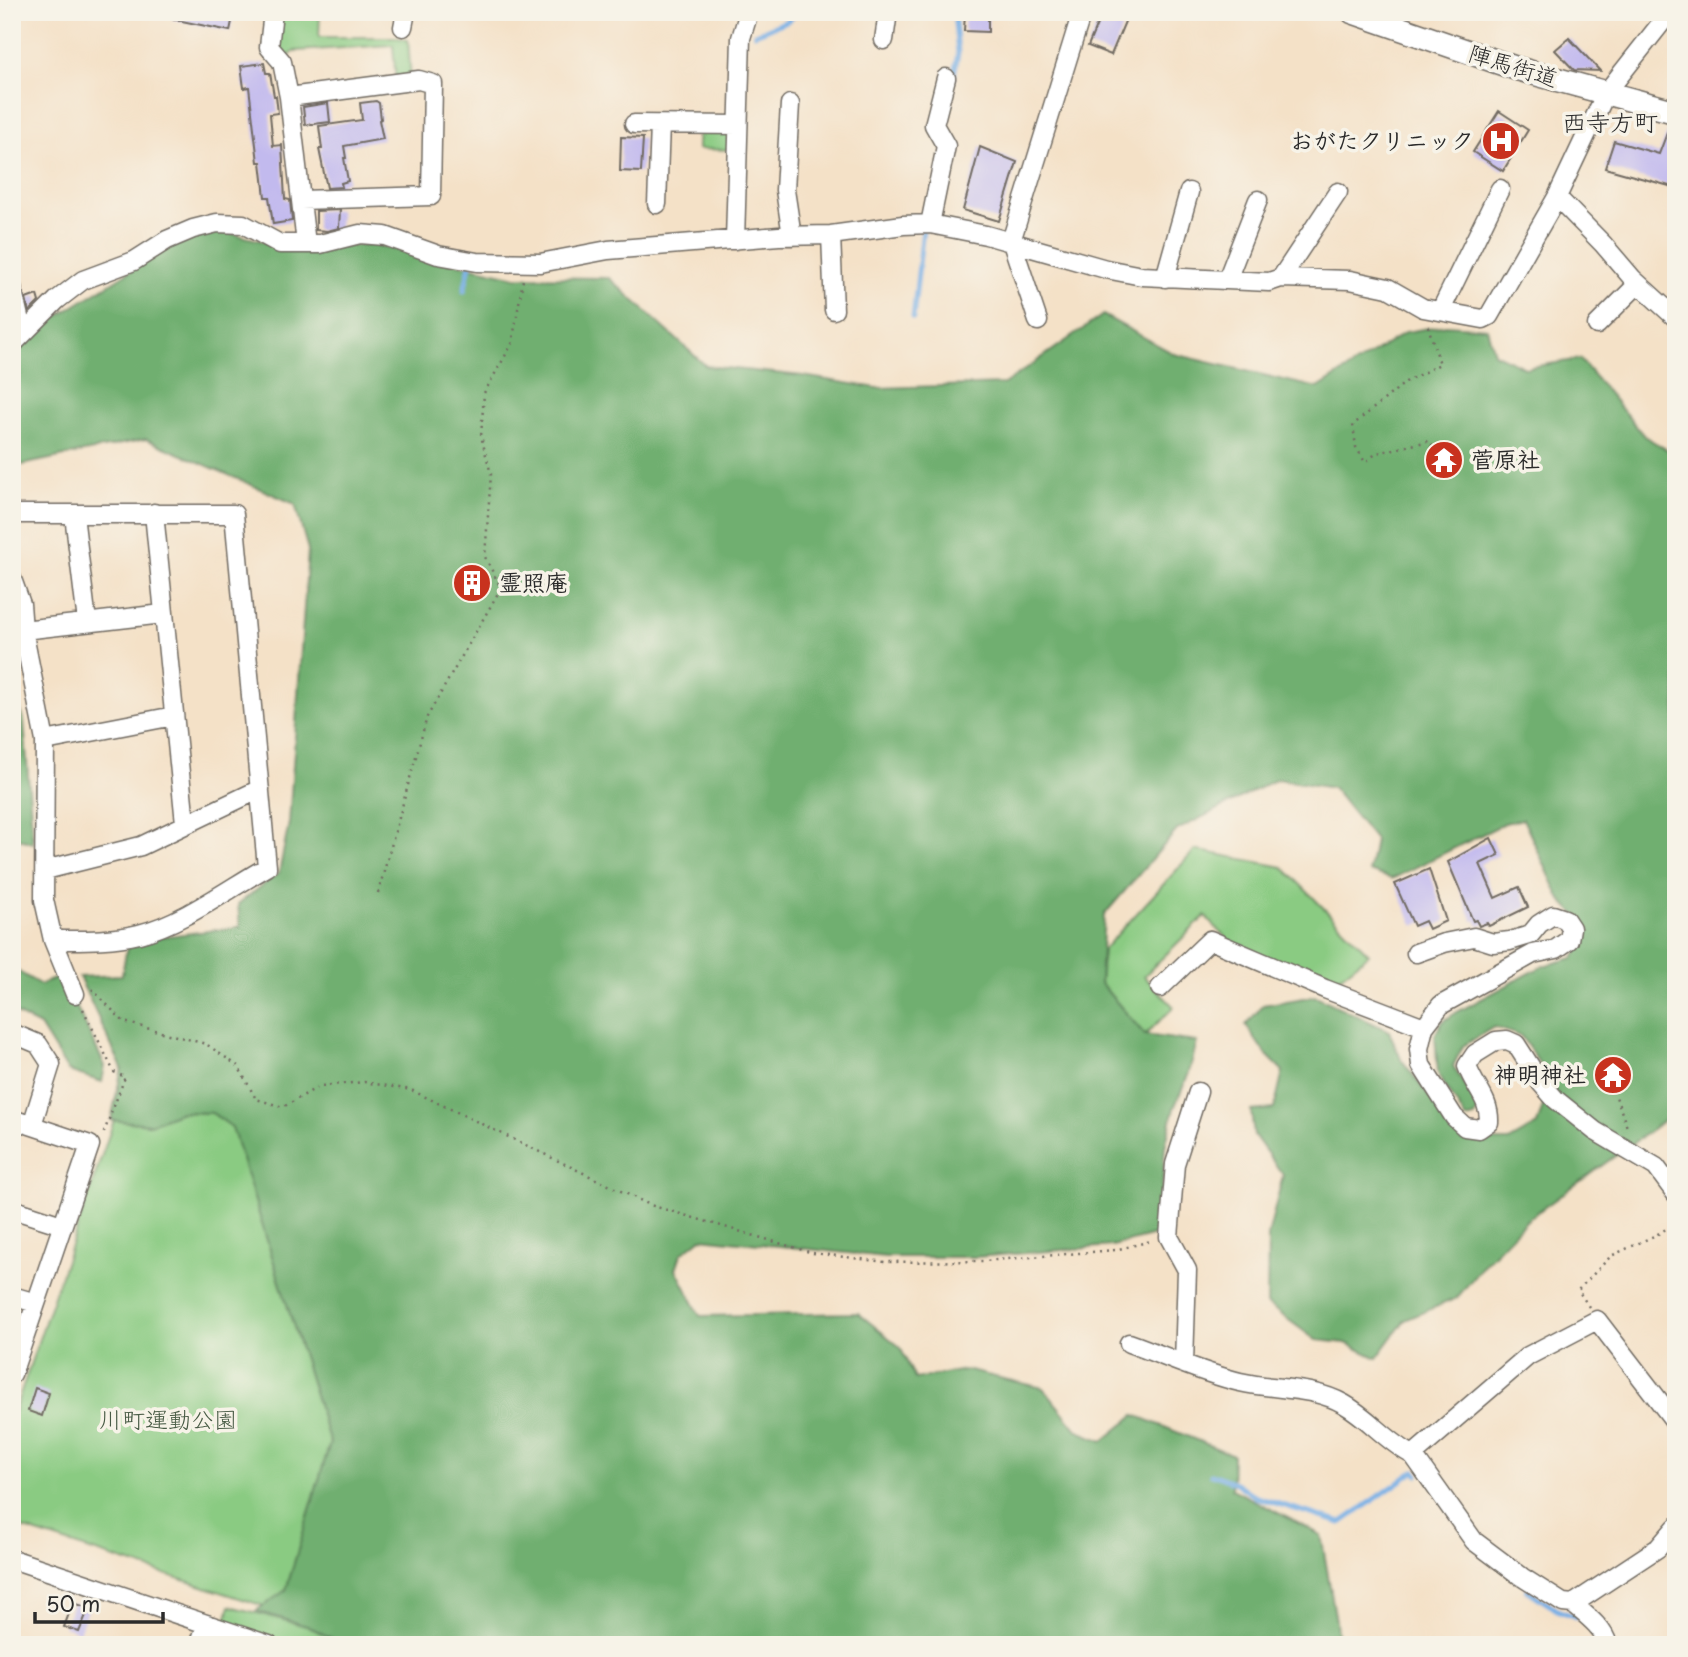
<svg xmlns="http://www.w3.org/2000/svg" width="1688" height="1657" viewBox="0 0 1688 1657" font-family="'Playpen Sans','Klee One',sans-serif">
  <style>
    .green { fill: #8acb82; stroke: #5a7b56; stroke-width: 2 }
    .forest { fill: #6faf70; stroke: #4d6d4e; stroke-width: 2 }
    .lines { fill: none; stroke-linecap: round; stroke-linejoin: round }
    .stream { stroke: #76aee5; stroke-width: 5 }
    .building { fill: #c2baee }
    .minor-casing { stroke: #716b62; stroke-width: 21 }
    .major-casing { stroke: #716b62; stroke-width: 26 }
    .path { stroke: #716b62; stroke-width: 2.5; stroke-dasharray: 2 5; stroke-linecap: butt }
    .minor { stroke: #fff; stroke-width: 18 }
    .major { stroke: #fff; stroke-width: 23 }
    .labels { text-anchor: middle; stroke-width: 7; stroke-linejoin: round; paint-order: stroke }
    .street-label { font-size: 23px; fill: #2b2b2b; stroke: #f7f3e8 }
    .poi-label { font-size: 23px; font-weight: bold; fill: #2b2b2b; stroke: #f7f3e8; text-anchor: end }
    .park-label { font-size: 23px; fill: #485b45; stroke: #f7f3e8 }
    .neighbourhood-label { font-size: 24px; fill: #2b2b2b; stroke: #f7f3e8 }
  </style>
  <rect width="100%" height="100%" fill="#f7f3e8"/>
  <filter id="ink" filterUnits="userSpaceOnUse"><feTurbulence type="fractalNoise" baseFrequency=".0143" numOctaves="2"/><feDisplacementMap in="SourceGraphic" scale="14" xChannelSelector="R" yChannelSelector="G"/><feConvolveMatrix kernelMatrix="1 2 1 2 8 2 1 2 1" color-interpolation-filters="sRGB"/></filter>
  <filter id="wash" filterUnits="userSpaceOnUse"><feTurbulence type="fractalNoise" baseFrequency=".00686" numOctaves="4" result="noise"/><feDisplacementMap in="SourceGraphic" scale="28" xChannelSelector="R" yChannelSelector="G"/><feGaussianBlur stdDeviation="1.57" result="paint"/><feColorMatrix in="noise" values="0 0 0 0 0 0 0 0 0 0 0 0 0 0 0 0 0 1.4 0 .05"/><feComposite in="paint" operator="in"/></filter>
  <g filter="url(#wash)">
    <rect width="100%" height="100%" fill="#f4e1c7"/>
    <!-- green -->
    <path class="green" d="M 273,12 L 320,12 L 319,37 L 395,37 L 408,40 L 411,81 L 396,83 L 393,45 L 295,51 L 282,62 L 269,47 Z
      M 699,125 L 731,125 L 735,150 L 698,149 Z
      M 1195,850 L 1283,867 L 1369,954 L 1325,989 L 1229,941 L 1205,916 L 1144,976 L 1174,1007 L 1145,1035 L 1100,983 L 1103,950 Z
      M 181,1112 L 212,1113 L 232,1127 L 330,1443 L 286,1591 L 264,1606 L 12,1525 L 12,1418 L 114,1120 L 150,1124 Z
      M 230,1606 L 310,1627 L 344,1645 L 217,1645 L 220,1642 Z"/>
    <!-- forest -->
    <path class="forest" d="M 202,226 L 294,249 L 372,244 L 516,277 L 609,278 L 706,366 L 803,376 L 877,388 L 1004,384 L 1103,315 L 1174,354 L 1318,388 L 1406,332 L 1446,325 L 1487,328 L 1494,353 L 1525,368 L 1580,359 L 1644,436 L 1676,455 L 1676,1112 L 1528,1219 L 1485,1263 L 1457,1298 L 1405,1320 L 1377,1358 L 1346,1343 L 1316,1340 L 1267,1304 L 1268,1236 L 1283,1175 L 1254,1135 L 1251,1111 L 1274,1109 L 1283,1071 L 1264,1052 L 1246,1025 L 1263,1005 L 1316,996 L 1389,1031 L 1401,1059 L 1463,1141 L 1509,1141 L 1537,1125 L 1551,1081 L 1521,1036 L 1494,1027 L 1463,1046 L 1453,1066 L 1479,1109 L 1475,1117 L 1466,1119 L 1438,1074 L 1435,1035 L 1442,1022 L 1457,1012 L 1543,966 L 1573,958 L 1588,938 L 1582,921 L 1561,900 L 1523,819 L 1505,823 L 1392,879 L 1369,871 L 1375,840 L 1333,788 L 1277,779 L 1177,830 L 1104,915 L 1100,983 L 1145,1035 L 1197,1042 L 1189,1073 L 1174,1108 L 1165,1147 L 1159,1234 L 1112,1246 L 975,1257 L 886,1257 L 701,1238 L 681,1254 L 676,1269 L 700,1316 L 858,1313 L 900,1347 L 915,1379 L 965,1370 L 1043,1388 L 1078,1431 L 1103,1441 L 1135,1415 L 1233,1455 L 1232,1489 L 1321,1535 L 1336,1621 L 1338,1645 L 344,1645 L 310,1627 L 256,1611 L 286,1590 L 330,1443 L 232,1127 L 212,1113 L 181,1112 L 150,1124 L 111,1120 L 122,1068 L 79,977 L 122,975 L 128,941 L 240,927 L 238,904 L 279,873 L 289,823 L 308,550 L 295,504 L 146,439 L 12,467 L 12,345 Z
      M 12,685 L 24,721 L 33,843 L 12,837 Z
      M 12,968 L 41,985 L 61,975 L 105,1066 L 102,1082 L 68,1071 L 40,1026 L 12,1012 Z"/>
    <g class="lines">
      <!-- stream -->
      <path class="stream" d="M 755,34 L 787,21 L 800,12
        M 953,79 L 958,53 L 954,12
        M 464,291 L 470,265
        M 913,318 L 923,229
        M 1211,1474 L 1236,1483 L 1256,1497 L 1341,1523 L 1415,1471 L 1418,1475
        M 1527,1590 L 1557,1610 L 1576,1617"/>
    </g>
    <g id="blocks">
      <!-- building -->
      <path class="building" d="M 172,12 L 234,12 L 230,31 L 172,19 Z
        M 965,12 L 988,12 L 988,32 L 964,31 Z
        M 1102,12 L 1129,12 L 1111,55 L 1088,46 Z
        M 1569,38 L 1600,71 L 1574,70 L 1555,50 Z
        M 264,63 L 266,73 L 270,73 L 274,96 L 276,96 L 278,113 L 270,114 L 273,146 L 282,145 L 285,199 L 290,200 L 292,221 L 273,224 L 269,197 L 265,197 L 261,162 L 258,162 L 249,87 L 244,88 L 241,66 Z
        M 376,101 L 379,103 L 381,119 L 379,120 L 383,139 L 344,146 L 346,158 L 344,158 L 348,181 L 341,183 L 342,187 L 327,188 L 319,149 L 322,149 L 319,126 L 362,120 L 360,103 Z
        M 328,103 L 330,122 L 305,125 L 303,107 Z
        M 1499,111 L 1528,130 L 1503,171 L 1473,152 Z
        M 1670,125 L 1676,126 L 1676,178 L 1673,187 L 1605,168 L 1614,141 L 1659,154 Z
        M 621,137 L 643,138 L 641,172 L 620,171 Z
        M 980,147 L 1017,162 L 999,221 L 963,210 Z
        M 340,210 L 339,228 L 327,231 L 316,230 L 316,211 Z
        M 37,295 L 39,302 L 29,312 L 26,299 Z
        M 1491,838 L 1499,855 L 1480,864 L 1495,898 L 1519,887 L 1528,907 L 1489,926 L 1487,923 L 1479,926 L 1476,920 L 1473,921 L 1448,862 Z
        M 1429,869 L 1446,921 L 1429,929 L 1425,921 L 1414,926 L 1395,884 Z
        M 35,1388 L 49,1393 L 42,1416 L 28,1411 Z
        M 73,1603 L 89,1608 L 79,1632 L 64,1627 Z"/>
    </g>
  </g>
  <g filter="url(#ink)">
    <use href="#blocks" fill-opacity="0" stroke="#716b62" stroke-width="2"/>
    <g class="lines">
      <defs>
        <path id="minor" d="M 273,12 L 269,47 L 282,62 L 289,97 L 306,244
          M 403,27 L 406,12
          M 884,40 L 888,12
          M 289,97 L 419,80 L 433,84 L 431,196 L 301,200
          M 790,104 L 785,190 L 792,236
          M 634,124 L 738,125
          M 1557,197 L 1603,244 L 1633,279 L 1676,318
          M 657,204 L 660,125
          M 930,224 L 946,146 L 934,125 L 946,78
          M 831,235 L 834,310
          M 735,240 L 741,38 L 749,12
          M 1165,278 L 1189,192
          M 1281,278 L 1338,192
          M 1227,280 L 1258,200
          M 12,287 L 19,317 L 16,341
          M 1441,310 L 1500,189
          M 1038,321 L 1012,243 L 1013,235 L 1082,12
          M 1597,325 L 1638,284
          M 12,345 L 57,300 L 83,280 L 134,261 L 167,240 L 193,229 L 217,223 L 243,224 L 280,244 L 320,244 L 360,234 L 385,236 L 438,255 L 477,262 L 540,263 L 608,250 L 779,236 L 831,235 L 903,225 L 930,224 L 986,235 L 1106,269 L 1142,276 L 1269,282 L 1281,278 L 1350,280 L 1388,288 L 1423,308 L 1483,319 L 1489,316 L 1557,197 L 1606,93 L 1670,12
          M 154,513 L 185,823
          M 12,514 L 234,514 L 267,867 C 228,889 183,923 139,934 C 111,941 82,940 53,940
          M 74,515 L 87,622
          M 12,579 L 21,604 L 23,630 L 45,741 L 44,900 L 53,940 L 75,994
          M 23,630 L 163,614
          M 45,741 L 174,716
          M 45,870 L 141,846 L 260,789
          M 1416,953 L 1444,943 L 1474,937 L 1493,943 L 1510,941 L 1530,935 L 1539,924 L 1553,915 L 1565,919 L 1571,928 L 1569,940 L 1556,949 L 1533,954 L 1441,1005 L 1424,1027 L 1419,1049 L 1421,1065 L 1454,1117 L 1465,1127 L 1479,1129 L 1489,1122 C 1490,1099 1474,1087 1467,1066 L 1475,1054 L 1496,1041 L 1507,1040 L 1516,1044 L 1541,1083 L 1555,1099 L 1595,1131 L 1656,1167 L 1676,1194
          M 1160,988 L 1210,940 L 1325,989 L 1424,1027
          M 12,1033 L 38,1044 L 51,1064 L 32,1125
          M 12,1119 L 90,1145 L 12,1374
          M 12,1209 L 62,1225
          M 12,1296 L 36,1303
          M 1129,1343 C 1166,1356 1201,1373 1240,1382 C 1274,1390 1312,1386 1344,1404 C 1369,1418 1387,1442 1413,1455 L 1474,1541 L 1522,1577 L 1563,1603 L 1573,1604 L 1658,1548 L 1676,1527
          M 1184,1363 L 1187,1270 L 1169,1237 L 1175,1164 L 1198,1092
          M 1413,1455 L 1528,1356 L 1597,1320 L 1676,1423
          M 12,1559 L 269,1645
          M 1573,1604 C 1586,1615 1604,1628 1608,1645
          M 199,1645 L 207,1624"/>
        <path id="major" d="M 1353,12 L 1515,68 L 1676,112"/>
      </defs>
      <!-- minor casing -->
      <use href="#minor" class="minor-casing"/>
      <!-- major casing -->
      <use href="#major" class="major-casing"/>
      <!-- path -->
      <path class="path" d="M 1428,326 L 1440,364 L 1407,381 L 1353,425 L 1356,447 L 1365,462 L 1377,453 L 1429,441 L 1437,453
        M 378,893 L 427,717 L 501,588 L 485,557 L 491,474 L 481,436 L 484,393 L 512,344 L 523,280
        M 92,989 L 124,1022 L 206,1044 L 238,1066 L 256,1099 L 283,1107 L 320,1086 L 364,1082 L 411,1090 L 650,1205 L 813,1253 L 885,1262 L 984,1261 L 1115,1250 L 1151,1241
        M 83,1009 L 114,1072 L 125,1077 L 103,1135
        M 1614,1091 L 1628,1130
        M 1589,1307 L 1578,1290 L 1611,1256 L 1656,1235 L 1676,1223"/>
      <!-- minor -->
      <use href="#minor" class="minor"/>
      <!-- major -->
      <use href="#major" class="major"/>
    </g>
  </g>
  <!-- icons -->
  <defs>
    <symbol id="hospital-disc" viewBox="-11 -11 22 22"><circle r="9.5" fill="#c8321e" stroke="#f7f3e8"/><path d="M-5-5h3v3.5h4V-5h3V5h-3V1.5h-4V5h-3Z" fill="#fff"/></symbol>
    <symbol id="temple-disc" viewBox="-11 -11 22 22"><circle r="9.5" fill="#c8321e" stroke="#f7f3e8"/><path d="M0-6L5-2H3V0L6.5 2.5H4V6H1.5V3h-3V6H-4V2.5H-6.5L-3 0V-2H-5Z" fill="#fff"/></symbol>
    <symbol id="building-disc" viewBox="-11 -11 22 22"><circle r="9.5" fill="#c8321e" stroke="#f7f3e8"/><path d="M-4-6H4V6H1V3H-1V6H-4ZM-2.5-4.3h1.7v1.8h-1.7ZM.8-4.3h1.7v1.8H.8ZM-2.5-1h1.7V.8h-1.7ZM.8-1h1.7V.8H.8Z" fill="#fff"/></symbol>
  </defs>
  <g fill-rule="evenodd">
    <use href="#hospital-disc" x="1479" y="119" width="44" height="44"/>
    <use href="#temple-disc" x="1422" y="438" width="44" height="44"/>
    <use href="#building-disc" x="450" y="561" width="44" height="44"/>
    <use href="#temple-disc" x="1591" y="1053" width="44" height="44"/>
  </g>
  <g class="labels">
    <!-- street labels -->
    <g class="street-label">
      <text transform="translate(1513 66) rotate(17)" y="8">陣馬街道</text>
    </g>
    <!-- poi labels -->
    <g class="poi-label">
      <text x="1474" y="149">おがたクリニック</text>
      <text x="1471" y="468" text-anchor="start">菅原社</text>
      <text x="499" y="591" text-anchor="start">霊照庵</text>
      <text x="1586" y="1083">神明神社</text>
    </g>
    <!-- park labels -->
    <g class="park-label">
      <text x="168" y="1428">川町運動公園</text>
    </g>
    <!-- neighbourhood labels -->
    <g class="neighbourhood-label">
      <text x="1610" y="131">西寺方町</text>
    </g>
  </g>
  <!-- margin -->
  <rect width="1688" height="1657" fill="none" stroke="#f7f3e8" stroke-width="42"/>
  <!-- scale -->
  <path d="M35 1612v10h128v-10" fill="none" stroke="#2b2b2b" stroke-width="3.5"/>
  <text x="46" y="1612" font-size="21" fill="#2b2b2b" stroke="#f7f3e8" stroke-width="5" paint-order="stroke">50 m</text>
</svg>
